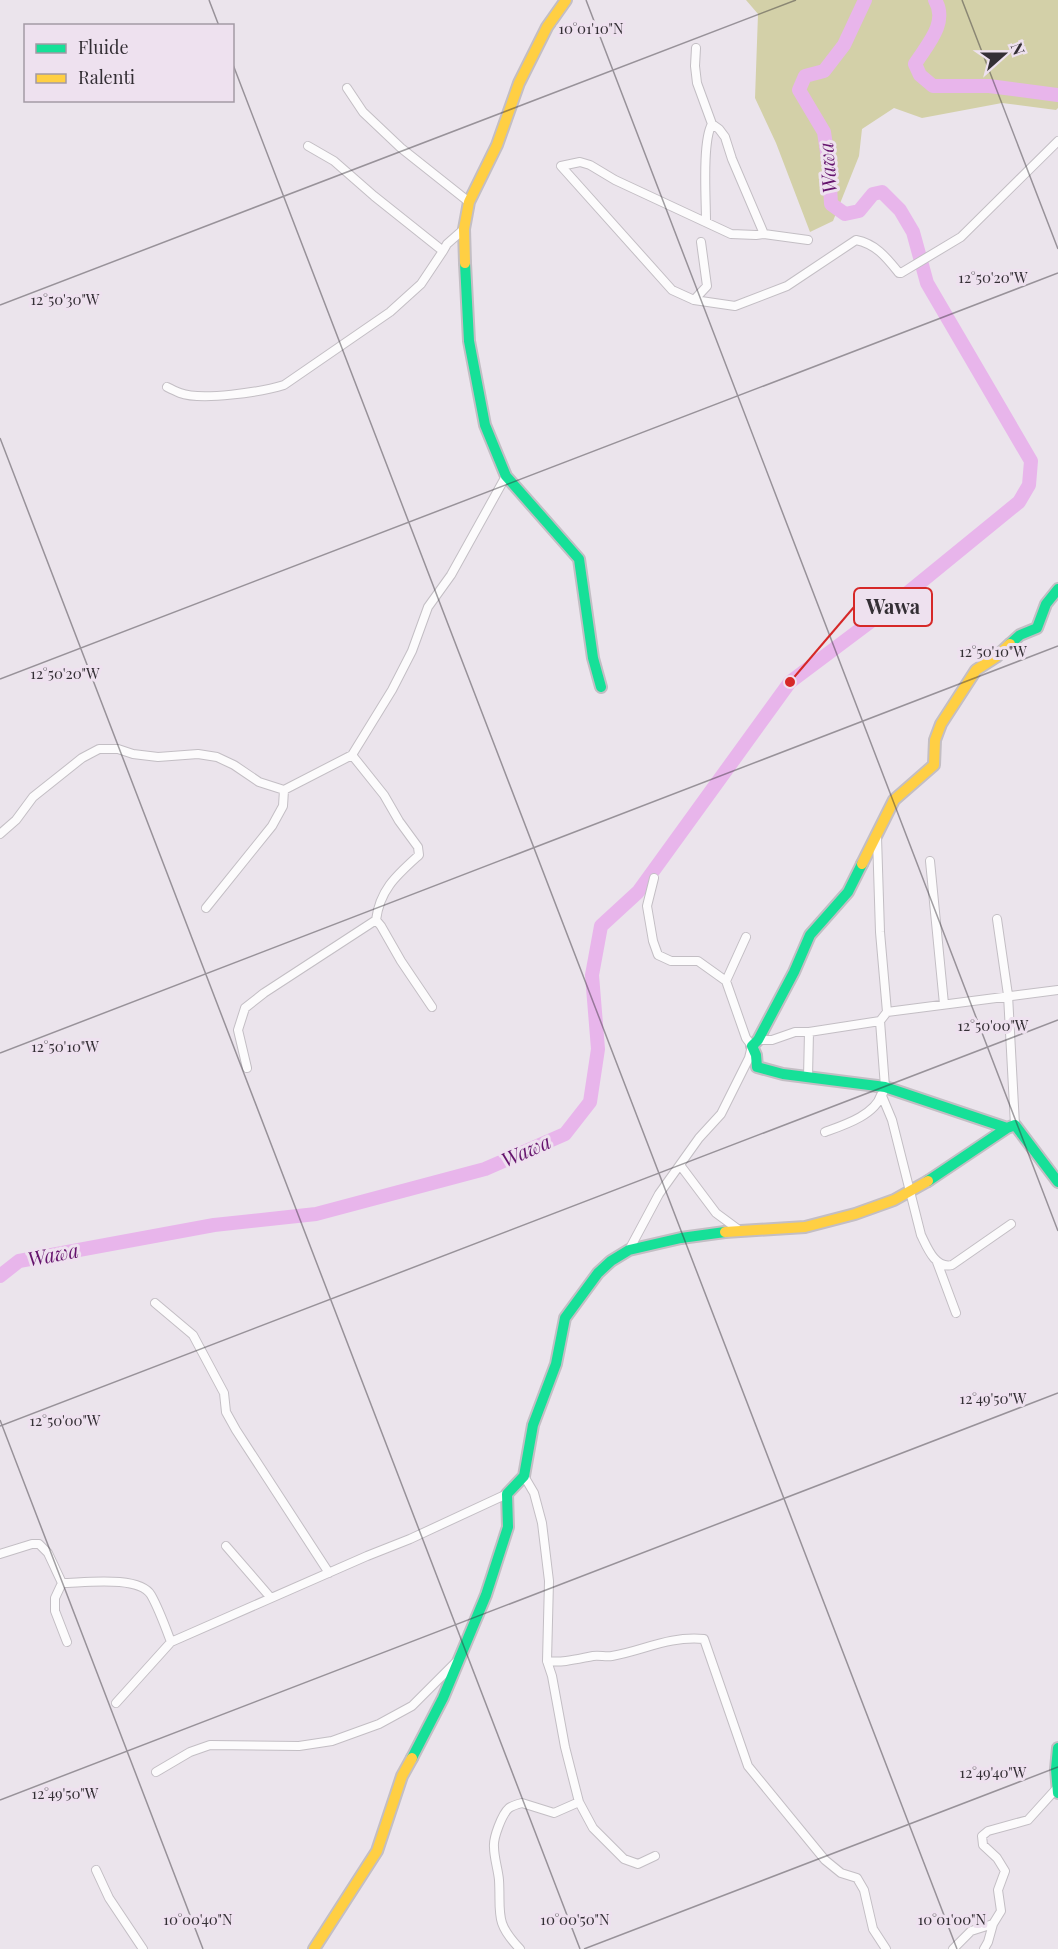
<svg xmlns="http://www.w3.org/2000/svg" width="1058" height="1949" viewBox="0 0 1058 1949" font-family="'Playfair Display',serif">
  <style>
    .green { fill: #d3d0a8 }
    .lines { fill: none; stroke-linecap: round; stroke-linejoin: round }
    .river { stroke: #e8b5eb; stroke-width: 14 }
    .street-casing { stroke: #c3bec4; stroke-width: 10 }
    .fast-casing { stroke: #c3bec4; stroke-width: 14 }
    .slow-casing { stroke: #c3bec4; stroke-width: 14 }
    .street { stroke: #fcfbfc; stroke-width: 8 }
    .fast { stroke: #16e098; stroke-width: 10 }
    .slow { stroke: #ffcf43; stroke-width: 10 }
    .ticks { fill: none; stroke: #342f35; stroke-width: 1.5; stroke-opacity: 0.45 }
    .labels { text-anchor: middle; stroke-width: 6; stroke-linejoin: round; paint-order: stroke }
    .water-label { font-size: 20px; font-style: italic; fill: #65146d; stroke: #eee1ef }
    .ticks-label { font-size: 15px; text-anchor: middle; fill: #342f35; stroke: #eee1ef; stroke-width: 6; stroke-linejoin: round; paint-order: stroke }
    .leader { fill: none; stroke: #d62828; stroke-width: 2 }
    .callout-dot { fill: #d62828; stroke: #eee1ef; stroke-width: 2 }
    .callout { fill: #eee1ef; stroke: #d62828; stroke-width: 2 }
    .callout-label { font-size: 20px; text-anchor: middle; font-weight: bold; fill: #342f35 }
  </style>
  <rect width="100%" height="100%" fill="#ebe4ec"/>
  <!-- green -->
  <path class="green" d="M 746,0 L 1058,0 L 1058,108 L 1056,110 L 1002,103 L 922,118 L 894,108 L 862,129 L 859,156 L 833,221 L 810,232 L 776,143 L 755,98 L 758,14 Z"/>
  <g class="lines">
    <!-- river -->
    <path class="river" d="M 935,0 C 949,23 926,46 915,64 L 920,75 L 933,86 L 989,86 L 1058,95
      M 0,1276 L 19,1261 L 214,1225 L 316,1214 L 485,1169 L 565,1134 L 590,1102 L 598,1049 L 592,975 L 601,926 L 638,892 L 790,682 L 894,604 L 1019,502 L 1029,485 L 1031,461 L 927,283 L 913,232 L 900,210 L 882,192 L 873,194 L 859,211 L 845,214 L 831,204 L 829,166 L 824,132 L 799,90 L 805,76 L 824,71 L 844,45 L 865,0"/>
    <defs>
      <path id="street" d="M 696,48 L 695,66 L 697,83 L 712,124 L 719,129 L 725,137 L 732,159 L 764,234
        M 347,88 L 363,112 L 401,148 L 469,202
        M 706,221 C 706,199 702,141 712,124
        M 701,242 L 707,286 L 694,300 L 672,290 L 561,166 L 580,162 L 590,165 L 615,180 L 731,234 L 756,235 L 764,234 L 808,240
        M 443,251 L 447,244 L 464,229
        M 694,300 L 735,306 L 787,286 L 856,240 C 876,244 886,257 899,273 L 901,273 L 961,237 L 1058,141
        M 167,387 C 171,389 175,391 180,393 C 201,401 262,392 284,385 L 390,312 L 421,284 L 443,251 L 374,196 L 334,161 L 308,146
        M 0,834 L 16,820 L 33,797 L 82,758 L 99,749 L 118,749 L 133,754 L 158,757 L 198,754 L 217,757 L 234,765 L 259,782 L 284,790 L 352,755 L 392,690 L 412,651 L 428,607 L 451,575 L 506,476
        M 877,837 L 880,932 L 887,1012
        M 930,861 L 944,1004
        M 206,908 L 272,826 L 283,806 L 284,790
        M 997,919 L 1008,995 L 1015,1125
        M 376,920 L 381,926 L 401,961 L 432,1007
        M 726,981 L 746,937
        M 758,1040 L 772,1040 L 795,1032 L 809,1032 L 880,1021
        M 247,1068 L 238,1030 L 245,1008 L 264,993 L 376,920 C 380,889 397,875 419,855 L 418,847 L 399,821 L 384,795 L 352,755
        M 808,1077 L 809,1032
        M 825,1132 C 844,1125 875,1115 881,1095
        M 680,1165 L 716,1213 L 739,1230
        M 1011,1224 L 952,1265 C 935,1269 927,1247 921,1235 L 892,1120 L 882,1096 L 885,1087 L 880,1021 L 887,1012 L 1058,990
        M 629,1250 L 659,1194 L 699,1138 L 721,1114 L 749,1058 L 752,1046 L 746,1038 L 726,981 L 698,961 L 671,961 L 658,955 L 653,941 L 647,906 L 654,878
        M 937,1262 L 956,1313
        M 155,1303 L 193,1335 L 224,1393 L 226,1412 L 236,1430 L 329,1573
        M 524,1476 L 534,1493 L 542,1523 L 549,1581 L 547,1661 L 552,1676 L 565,1747 L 579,1802 L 593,1828 L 624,1859 L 638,1864 L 655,1856
        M 226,1546 L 271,1598
        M 0,1554 L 32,1544 L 39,1544 L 48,1553 L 62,1583
        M 67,1642 L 55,1611 L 55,1598 L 62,1583 C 82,1583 139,1575 151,1595 C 159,1609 165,1626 171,1642
        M 547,1661 C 563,1663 577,1659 593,1656 C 599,1655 606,1657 612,1656 C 646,1650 667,1636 704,1639 L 748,1766 L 825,1860 L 841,1873 L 857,1878 L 864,1890 L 873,1929 L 886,1949
        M 116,1703 L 171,1642 L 367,1556 L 410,1539 L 507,1494
        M 156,1772 L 190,1752 L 210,1745 L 299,1746 L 332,1741 L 379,1724 L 412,1706 L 458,1660
        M 96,1870 L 109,1898 L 143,1949
        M 520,1949 C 494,1922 501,1914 499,1880 C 498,1869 494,1858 494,1847 C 493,1838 502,1814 509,1808 C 512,1806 518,1804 522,1803 L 554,1813 L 579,1802
        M 953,1949 L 971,1931 L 993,1924
        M 984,1949 L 988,1942 L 993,1924 L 1001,1911 L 998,1890 L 1005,1871 L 997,1858 L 983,1845 L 982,1836 L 988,1831 L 1028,1820 L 1057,1788"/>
      <path id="fast" d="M 465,263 L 469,341 L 485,425 L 506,476 L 579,559 L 593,658 L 601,687
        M 1010,644 L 1020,635 L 1037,628 L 1046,604 L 1058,589
        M 862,864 L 848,892 L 810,935 L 794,972 L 758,1040 L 752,1046 L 756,1055 L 757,1067 L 783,1074 L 885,1087 L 1007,1128
        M 928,1181 L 1007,1128 L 1015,1125 L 1058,1182
        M 1058,1748 L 1056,1769 L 1058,1793
        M 412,1758 L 443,1698 L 486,1595 L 508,1527 L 507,1494 L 524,1476 L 533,1425 L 556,1364 L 565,1318 L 598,1273 L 611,1261 L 629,1250 L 681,1238 L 725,1232"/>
      <path id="slow" d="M 465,263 L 464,229 L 469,202 L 497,145 L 519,83 L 547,27 L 566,0
        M 862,864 L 894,800 L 934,765 L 935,740 L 941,724 L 976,670 L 996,657 L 1010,644
        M 725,1232 L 805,1227 L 855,1214 L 894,1200 L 928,1181
        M 314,1949 L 377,1851 L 402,1776 L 412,1758"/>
    </defs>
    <!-- street casing -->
    <use href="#street" class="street-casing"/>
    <!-- fast casing -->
    <use href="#fast" class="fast-casing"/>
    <!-- slow casing -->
    <use href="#slow" class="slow-casing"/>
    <!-- street -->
    <use href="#street" class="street"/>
    <!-- fast -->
    <use href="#fast" class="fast"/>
    <!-- slow -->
    <use href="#slow" class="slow"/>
  </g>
  <!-- ticks -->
  <path class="ticks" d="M 209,0 L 219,26M 586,0 L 1058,1231M 962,0 L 1058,249M 232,62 L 957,1949M 0,305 L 796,0M 0,438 L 580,1949M 0,679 L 1058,273M 0,1053 L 1058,646M 0,1420 L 203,1949M 0,1426 L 1058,1020M 0,1800 L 1058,1393M 584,1949 L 1058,1767"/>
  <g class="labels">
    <!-- water labels -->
    <g class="water-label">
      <text transform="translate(828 168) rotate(-95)" y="7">Wawa</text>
      <text transform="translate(526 1151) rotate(-24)" y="7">Wawa</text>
      <text transform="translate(53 1255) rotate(-11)" y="7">Wawa</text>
    </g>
  </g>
  <g class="ticks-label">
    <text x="591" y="34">10°01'10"N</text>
    <text x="993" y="283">12°50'20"W</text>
    <text x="65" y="305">12°50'30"W</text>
    <text x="993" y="657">12°50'10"W</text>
    <text x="65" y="679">12°50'20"W</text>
    <text x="993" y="1031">12°50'00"W</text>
    <text x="65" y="1052">12°50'10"W</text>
    <text x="993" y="1404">12°49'50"W</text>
    <text x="65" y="1426">12°50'00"W</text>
    <text x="993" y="1778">12°49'40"W</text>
    <text x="65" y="1799">12°49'50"W</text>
    <text x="198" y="1925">10°00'40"N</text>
    <text x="575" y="1925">10°00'50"N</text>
    <text x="952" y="1925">10°01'00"N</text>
  </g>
  <!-- callouts -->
  <path class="leader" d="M790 682L854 607"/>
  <circle class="callout-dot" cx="790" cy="682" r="6"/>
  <rect class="callout" x="854" y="588" width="78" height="38" rx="6"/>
  <g class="callout-label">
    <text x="893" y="614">Wawa</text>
  </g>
  <!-- legend -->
  <rect x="24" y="24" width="210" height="78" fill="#eee1ef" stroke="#a49aa5" stroke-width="1.5"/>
  <rect x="36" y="44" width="30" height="9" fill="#16e098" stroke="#a49aa5" stroke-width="1.5"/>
  <text x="78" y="54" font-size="18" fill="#342f35">Fluide</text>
  <rect x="36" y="74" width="30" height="9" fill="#ffcf43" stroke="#a49aa5" stroke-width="1.5"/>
  <text x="78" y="84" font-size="18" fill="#342f35">Ralenti</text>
  <!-- north arrow -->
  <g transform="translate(1004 54) rotate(69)" stroke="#eee1ef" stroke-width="4.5" paint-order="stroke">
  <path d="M0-4.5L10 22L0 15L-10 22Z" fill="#342f35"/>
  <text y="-9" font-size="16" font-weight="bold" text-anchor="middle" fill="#342f35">N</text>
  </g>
</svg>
